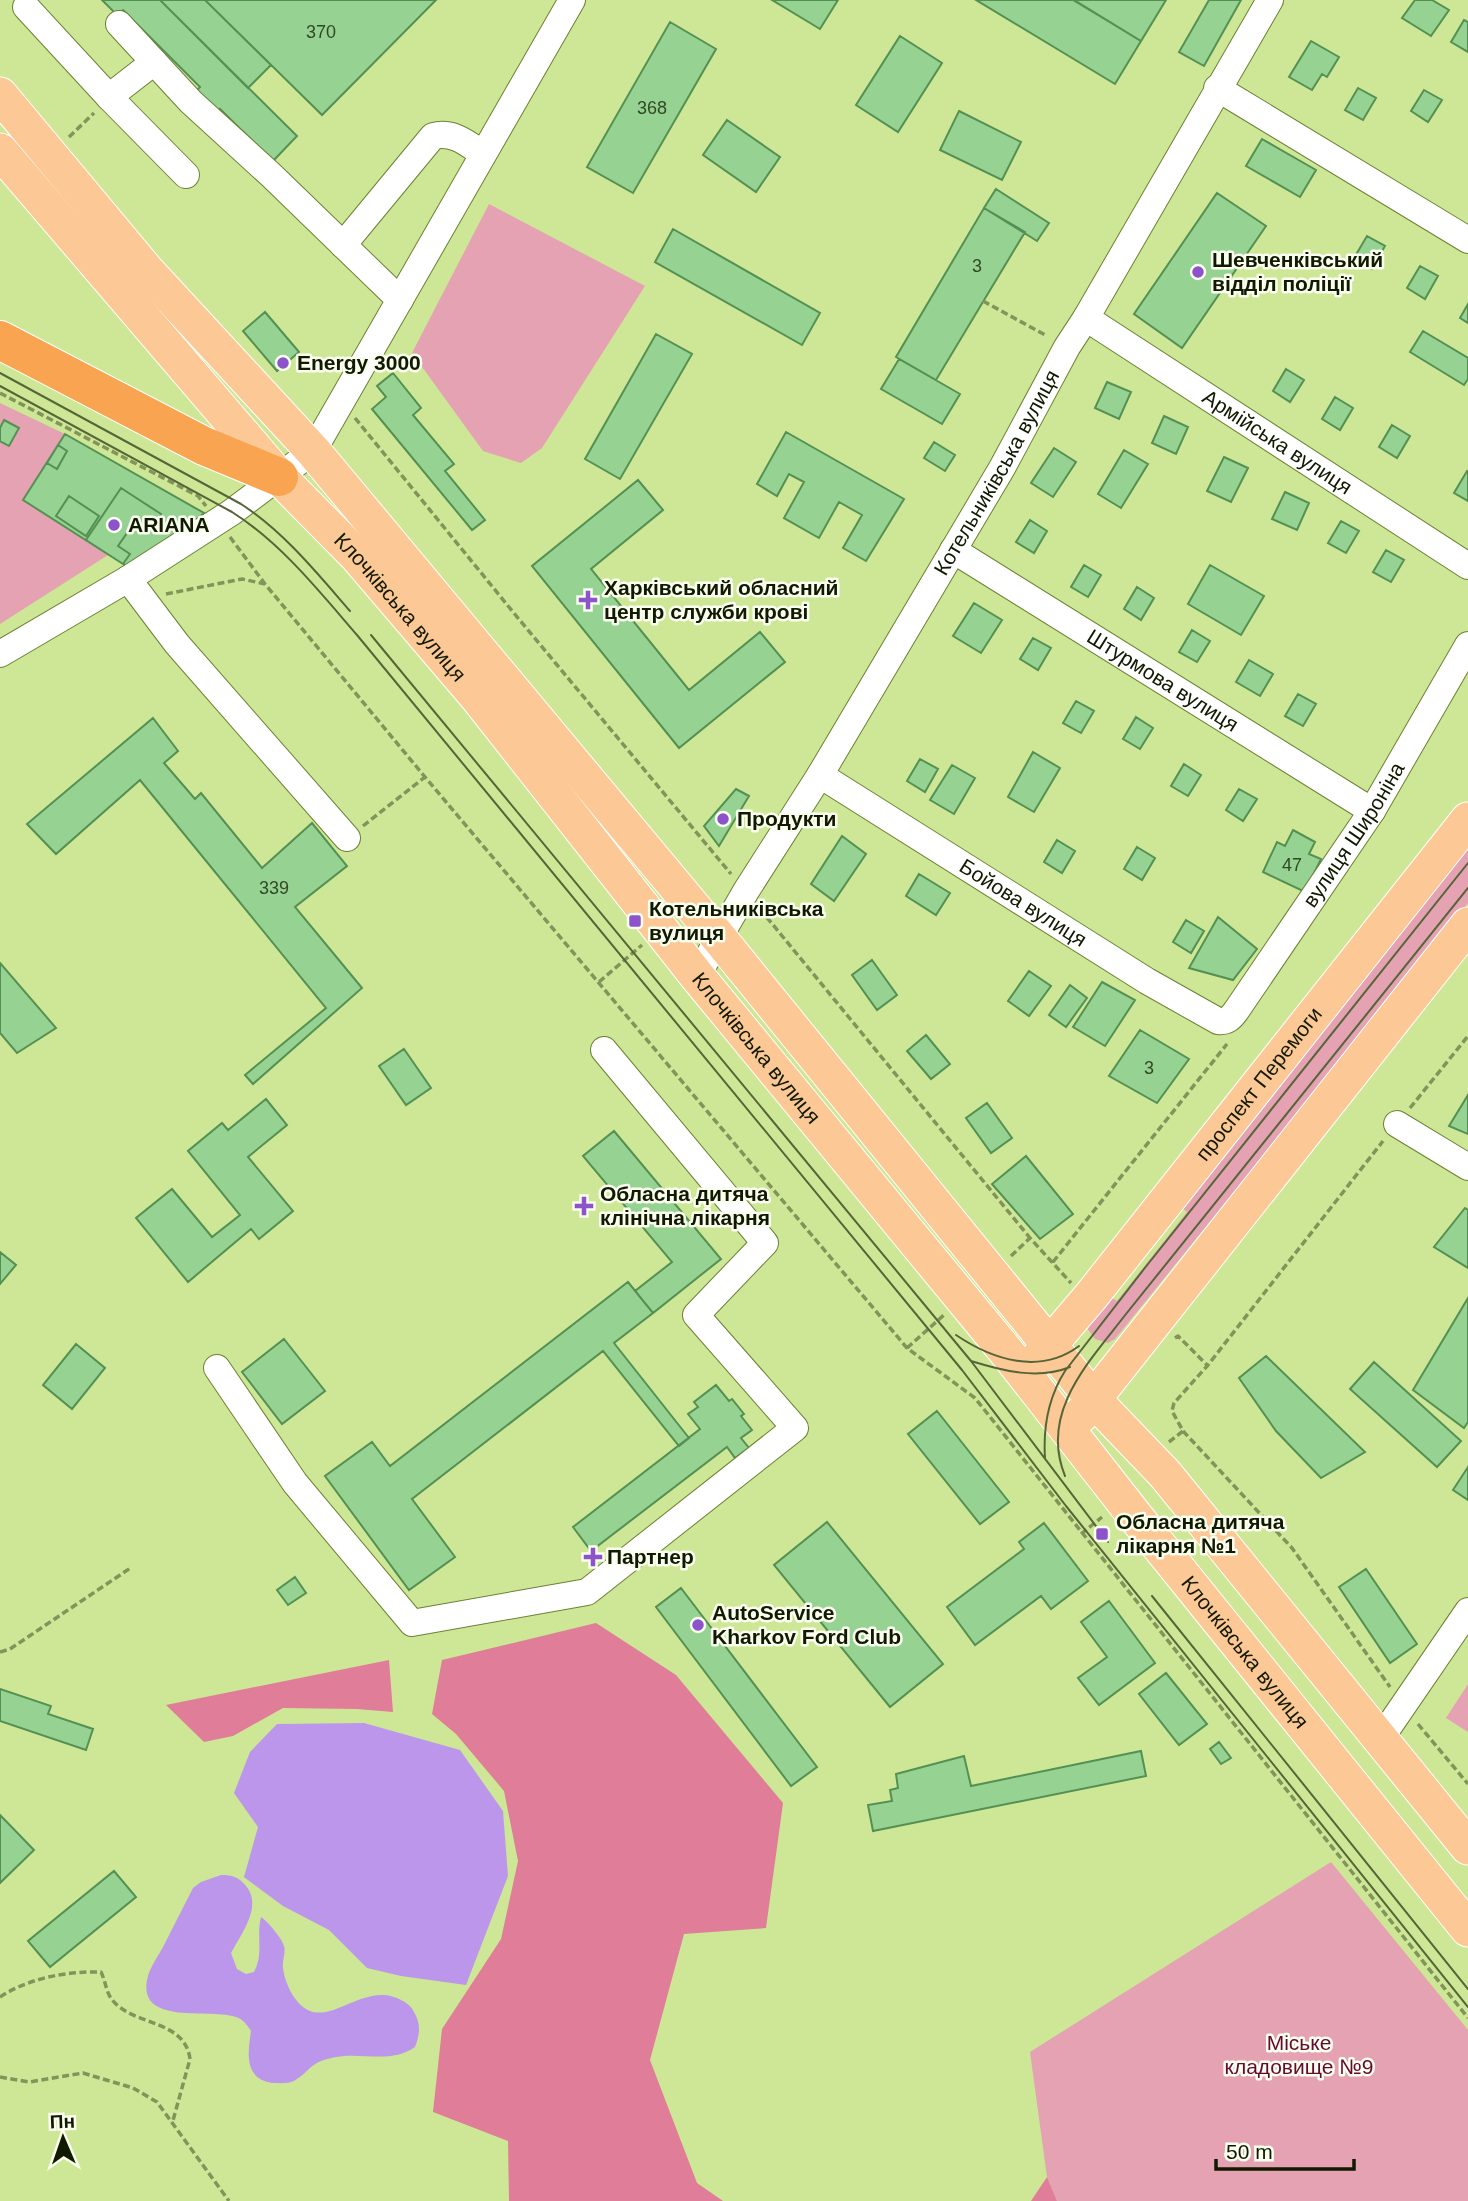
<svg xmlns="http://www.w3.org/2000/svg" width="1468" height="2201" viewBox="0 0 1468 2201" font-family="Arial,sans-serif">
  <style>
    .green { fill: #e4a2b2 }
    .forest { fill: #e07d98 }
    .water { fill: #bb96eb }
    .building { fill: #96d392; stroke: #559053; stroke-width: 2 }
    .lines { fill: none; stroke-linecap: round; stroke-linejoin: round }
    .minor-casing { stroke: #6b8233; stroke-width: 28 }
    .major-casing { stroke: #fff; stroke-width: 37 }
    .highway-casing { stroke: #fff; stroke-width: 40 }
    .path { stroke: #81945a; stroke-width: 3.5; stroke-dasharray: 7 3.5; stroke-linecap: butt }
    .minor { stroke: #fff; stroke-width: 26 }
    .major { stroke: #fbc896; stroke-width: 35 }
    .highway { stroke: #f8a450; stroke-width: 38 }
    .tram { stroke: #566537; stroke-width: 2 }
    .poi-dot { fill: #8c53ca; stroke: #f9feef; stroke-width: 2.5 }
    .labels { text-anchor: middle; stroke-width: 5; stroke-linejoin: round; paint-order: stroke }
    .number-label { font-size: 18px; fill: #324824 }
    .poi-label { font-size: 21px; font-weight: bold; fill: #111900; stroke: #f9feef; text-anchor: start }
    .street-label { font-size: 21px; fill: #111900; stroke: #f9feef }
    .park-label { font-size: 21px; fill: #64092f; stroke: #f9feef }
  </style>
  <rect width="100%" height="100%" fill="#cde796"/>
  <!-- green -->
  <path class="green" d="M 489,204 L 645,286 L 542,448 L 521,463 L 483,451 L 412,353 Z
    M 0,403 L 65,434 L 23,500 L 108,555 L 0,624 Z
    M 1468,841 L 1468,903 L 1115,1339 L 1108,1343 L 1095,1339 L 1087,1328 L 1088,1320 L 1109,1296 L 1117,1301 L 1187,1212 L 1180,1206 Z
    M 1468,1684 L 1468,1732 L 1446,1718 Z
    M 1331,1862 L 1468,2030 L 1468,2201 L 1057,2201 L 1047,2177 L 1030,2052 Z"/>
  <!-- forest -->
  <path class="forest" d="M 596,1623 L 676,1675 L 783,1803 L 766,1928 L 684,1934 L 650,2060 L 697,2183 L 723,2201 L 509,2201 L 508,2141 L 433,2112 L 442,2029 L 501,1939 L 518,1861 L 504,1791 L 456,1734 L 432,1714 L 442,1660 Z
    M 389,1660 L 393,1712 L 357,1709 L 283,1708 L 233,1736 L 204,1742 L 166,1705 Z
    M 1047,2177 L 1057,2201 L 1031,2201 Z"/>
  <!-- water -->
  <path class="water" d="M 364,1723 L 460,1750 L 503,1811 L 508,1876 L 466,1985 L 401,1976 L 367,1968 L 329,1930 L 283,1906 L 244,1877 L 258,1827 L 234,1793 L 250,1752 L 277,1724 Z
    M 221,1875 C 232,1875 239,1877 246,1886 C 263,1906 241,1934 231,1953 L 237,1969 L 246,1974 L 254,1972 C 264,1954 256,1936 261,1917 C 268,1922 282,1938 284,1946 C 286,1952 282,1961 283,1968 C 285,1984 295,2005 310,2011 C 336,2021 369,1980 403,2001 C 408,2004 411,2006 414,2012 C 421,2024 420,2034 415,2047 C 391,2064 363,2052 336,2057 C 309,2062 313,2069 294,2081 C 288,2084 279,2083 273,2083 C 243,2079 248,2052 251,2031 C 247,2025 243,2019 236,2017 C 210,2008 134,2027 148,1976 C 151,1966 158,1956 163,1947 C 173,1927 183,1908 193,1888 L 201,1882 Z"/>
  <!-- building -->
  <path class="building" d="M 102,0 L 160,0 L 297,136 L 273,161 L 220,109 L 214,115 L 193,94 L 200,87 L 123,10 L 117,15 Z
    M 160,0 L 205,0 L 271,65 L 248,88 Z
    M 205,0 L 436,0 L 322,115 Z
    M 772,0 L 838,0 L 820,29 Z
    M 976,0 L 1073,0 L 1141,41 L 1115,84 Z
    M 1074,0 L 1166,0 L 1141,41 Z
    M 1209,0 L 1241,0 L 1204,66 L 1179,52 Z
    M 1415,0 L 1432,0 L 1449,10 L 1431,36 L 1402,18 Z
    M 1464,20 L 1468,22 L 1468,52 L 1451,42 Z
    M 670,22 L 716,49 L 633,193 L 587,167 Z
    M 900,36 L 942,63 L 898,132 L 856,105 Z
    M 1311,41 L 1339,57 L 1327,77 L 1322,74 L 1312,90 L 1289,77 Z
    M 1358,88 L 1376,98 L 1363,120 L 1345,110 Z
    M 1424,90 L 1442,100 L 1428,122 L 1411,111 Z
    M 959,111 L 1021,142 L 1002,180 L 940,150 Z
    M 727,120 L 780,157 L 756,192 L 703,155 Z
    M 1262,139 L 1316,170 L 1300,197 L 1246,166 Z
    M 996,189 L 1049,223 L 1037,241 L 984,208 Z
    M 1217,193 L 1266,226 L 1182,348 L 1134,314 Z
    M 984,208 L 1025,232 L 936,380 L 896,357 Z
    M 673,229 L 820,313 L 802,345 L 655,262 Z
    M 1367,236 L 1385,246 L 1372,269 L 1354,258 Z
    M 1420,266 L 1438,276 L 1425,299 L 1407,288 Z
    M 1468,304 L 1468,323 L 1460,318 Z
    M 265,312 L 299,352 L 277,371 L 243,331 Z
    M 1423,331 L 1468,358 L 1468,379 L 1464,385 L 1410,352 Z
    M 656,334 L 692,354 L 620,479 L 585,459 Z
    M 899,359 L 960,394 L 942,424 L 881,389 Z
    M 1286,369 L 1304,380 L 1290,402 L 1273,391 Z
    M 393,373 L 421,408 L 413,415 L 454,464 L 445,471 L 485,520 L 472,530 L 372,409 L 386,397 L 377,386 Z
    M 1107,382 L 1131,392 L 1119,419 L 1095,408 Z
    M 1335,397 L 1353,408 L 1340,430 L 1322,419 Z
    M 1164,416 L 1188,427 L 1176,454 L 1152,443 Z
    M 4,420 L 19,428 L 9,446 L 0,441 L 0,428 Z
    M 1392,425 L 1410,436 L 1397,458 L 1379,447 Z
    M 786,432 L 904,499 L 866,561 L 843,548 L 862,515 L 839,502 L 819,538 L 784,518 L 804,482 L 789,474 L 777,496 L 757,484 Z
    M 65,434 L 204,513 L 183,531 L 127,566 L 123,564 L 23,500 Z
    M 934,442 L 955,455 L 945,471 L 924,458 Z
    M 58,445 L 67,451 L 57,469 L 47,463 Z
    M 1054,448 L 1076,462 L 1053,497 L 1031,483 Z
    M 1124,450 L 1148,464 L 1121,508 L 1098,494 Z
    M 1224,457 L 1248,468 L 1231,502 L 1207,491 Z
    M 1467,471 L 1468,472 L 1468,501 L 1454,493 Z
    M 638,480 L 663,510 L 591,569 L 689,690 L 760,632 L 785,662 L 679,748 L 532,566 Z
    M 121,488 L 161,514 L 151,530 L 136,520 L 118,546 L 130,554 L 123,564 L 86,540 Z
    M 1285,492 L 1309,503 L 1297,530 L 1272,519 Z
    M 69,496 L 99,516 L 86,536 L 56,516 Z
    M 1030,520 L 1047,531 L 1034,553 L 1016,542 Z
    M 1341,521 L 1359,531 L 1346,553 L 1328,543 Z
    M 1386,550 L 1404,560 L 1391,582 L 1373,572 Z
    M 1084,565 L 1101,575 L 1088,597 L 1071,587 Z
    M 1210,565 L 1264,596 L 1241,635 L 1188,604 Z
    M 1137,587 L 1154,598 L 1141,620 L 1124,609 Z
    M 974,603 L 1002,620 L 981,653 L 953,636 Z
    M 1192,630 L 1210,641 L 1197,662 L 1179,652 Z
    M 1033,638 L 1051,648 L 1038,670 L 1020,659 Z
    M 1249,660 L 1273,674 L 1260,696 L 1236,682 Z
    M 1298,694 L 1316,704 L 1303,726 L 1285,716 Z
    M 1076,701 L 1094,711 L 1081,733 L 1063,723 Z
    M 1136,717 L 1153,728 L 1140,749 L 1123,739 Z
    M 153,718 L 178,751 L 164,763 L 195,799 L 201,793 L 262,868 L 312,823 L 347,866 L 295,907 L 362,988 L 253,1084 L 245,1075 L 326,1008 L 140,780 L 56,854 L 27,824 Z
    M 1033,752 L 1060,768 L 1034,812 L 1008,797 Z
    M 920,759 L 938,769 L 925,792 L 907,781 Z
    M 1184,764 L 1201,775 L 1188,796 L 1171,786 Z
    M 952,765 L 975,778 L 954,814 L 930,800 Z
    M 736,789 L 749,796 L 719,846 L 704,826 Z
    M 1239,789 L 1257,799 L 1243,821 L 1226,810 Z
    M 1293,830 L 1315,842 L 1309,854 L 1321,859 L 1305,892 L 1263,872 L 1277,842 L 1285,846 Z
    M 842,836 L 866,854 L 834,901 L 811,884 Z
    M 1057,840 L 1075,851 L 1062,873 L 1044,862 Z
    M 1137,847 L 1155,858 L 1142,880 L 1124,869 Z
    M 919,874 L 950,893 L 936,915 L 906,896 Z
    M 1218,917 L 1257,949 L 1233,980 L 1189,968 Z
    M 1186,920 L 1204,931 L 1191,953 L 1173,942 Z
    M 872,960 L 897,995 L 877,1010 L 852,975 Z
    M 0,963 L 56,1028 L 17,1053 L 0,1033 Z
    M 1029,971 L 1051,986 L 1029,1016 L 1008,1001 Z
    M 1102,982 L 1135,1000 L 1105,1046 L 1073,1027 Z
    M 1070,985 L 1087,998 L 1066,1027 L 1049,1015 Z
    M 1140,1030 L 1189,1059 L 1157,1103 L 1109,1076 Z
    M 926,1035 L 950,1064 L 931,1079 L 907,1051 Z
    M 404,1049 L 431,1088 L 406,1105 L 379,1066 Z
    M 1468,1095 L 1468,1134 L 1449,1126 Z
    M 266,1099 L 287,1125 L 248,1157 L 293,1211 L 259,1239 L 251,1229 L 188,1282 L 136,1218 L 172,1189 L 212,1237 L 240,1215 L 188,1151 L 222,1123 L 228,1130 Z
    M 987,1103 L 1012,1138 L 991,1153 L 966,1118 Z
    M 614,1131 L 721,1259 L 653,1313 L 635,1291 L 672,1262 L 583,1156 Z
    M 1026,1156 L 1073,1214 L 1040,1239 L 992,1184 Z
    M 1465,1208 L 1468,1210 L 1468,1268 L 1434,1247 Z
    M 0,1252 L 16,1265 L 0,1284 Z
    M 628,1282 L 653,1313 L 614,1343 L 689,1438 L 679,1446 L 603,1351 L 412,1499 L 455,1557 L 409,1590 L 325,1476 L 372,1442 L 390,1466 Z
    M 1468,1298 L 1468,1422 L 1464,1428 L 1413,1390 Z
    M 284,1339 L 325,1391 L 282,1424 L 242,1372 Z
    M 76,1344 L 105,1368 L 72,1409 L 43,1385 Z
    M 1266,1356 L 1365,1452 L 1321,1478 L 1276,1431 L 1239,1378 Z
    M 1374,1362 L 1461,1441 L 1437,1467 L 1350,1389 Z
    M 716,1385 L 729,1401 L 732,1399 L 744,1414 L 741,1416 L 752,1430 L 741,1438 L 749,1448 L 735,1458 L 727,1447 L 591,1551 L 573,1527 L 700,1429 L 688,1414 L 698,1407 L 694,1402 Z
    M 937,1411 L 1009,1502 L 980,1524 L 908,1434 Z
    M 1468,1467 L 1468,1500 L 1453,1490 Z
    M 827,1522 L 943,1664 L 890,1707 L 774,1565 Z
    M 1044,1523 L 1088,1581 L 1051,1609 L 1041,1596 L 975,1645 L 947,1607 L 1024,1549 L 1019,1542 Z
    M 1366,1569 L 1417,1644 L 1390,1663 L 1339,1587 Z
    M 295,1577 L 306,1593 L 288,1605 L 277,1590 Z
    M 681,1588 L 817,1767 L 791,1786 L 656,1607 Z
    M 1109,1601 L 1155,1663 L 1099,1705 L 1078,1678 L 1107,1657 L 1081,1622 Z
    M 1166,1673 L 1207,1724 L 1179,1745 L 1139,1694 Z
    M 0,1689 L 51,1706 L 48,1714 L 93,1729 L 86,1750 L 0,1721 Z
    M 1219,1742 L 1231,1758 L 1221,1764 L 1210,1749 Z
    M 1141,1751 L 1146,1776 L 873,1831 L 868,1805 L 892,1801 L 890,1790 L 898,1788 L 896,1774 L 964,1756 L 971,1786 Z
    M 0,1815 L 34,1850 L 0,1883 Z
    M 114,1871 L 136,1897 L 50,1967 L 28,1941 Z"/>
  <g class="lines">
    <defs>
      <g id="minor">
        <path d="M 26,7 L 109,97"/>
        <path d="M 119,24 L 191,102 L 271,175 L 400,300"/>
        <path d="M 154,62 L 109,97 L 186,175"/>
        <path d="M 1217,88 L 1468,240"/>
        <path d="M 343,245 L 433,136 C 453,131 467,143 483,154"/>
        <path id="s1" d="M 1086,318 L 1468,566"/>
        <path id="s2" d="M 953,550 L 1372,811"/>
        <path d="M 128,579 L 177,644 L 347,838"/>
        <path d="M 0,654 L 128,579 L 232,512 L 313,451 L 572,0"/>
        <path id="s3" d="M 820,775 L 1147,981 L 1218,1021 C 1227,1022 1231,1018 1236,1011 L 1372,811 L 1468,645"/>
        <path id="s4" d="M 697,976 L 746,891 L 820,775 L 1002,468 L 1067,347 L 1086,318 L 1270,0"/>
        <path d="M 1397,1124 L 1468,1167"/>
        <path d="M 217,1368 L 295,1483 L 412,1623 L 587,1592 L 795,1428 L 696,1315 L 765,1243 L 604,1050"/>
        <path d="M 1381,1738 L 1468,1611"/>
      </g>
      <g id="major">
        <path d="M 0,95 L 146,270 L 313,451 L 719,938 L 1068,1368 L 1094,1400 L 1165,1474 L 1468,1847"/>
        <path id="s5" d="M 0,151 L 279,477 L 357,556 L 479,699 L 697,976 L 1013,1360 L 1135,1516 L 1468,1929"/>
        <path id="s6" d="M 1035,1362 L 1092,1295 L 1468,820"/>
        <path d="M 1080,1416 L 1468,925"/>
      </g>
      <path id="highway" d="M 0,340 L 204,446 L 279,477"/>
    </defs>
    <!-- minor casing -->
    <use href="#minor" class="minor-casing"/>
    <!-- major casing -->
    <use href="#major" class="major-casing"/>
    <!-- highway casing -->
    <use href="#highway" class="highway-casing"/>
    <!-- path -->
    <path class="path" d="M 69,137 L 94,113
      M 983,301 L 1047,336
      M 0,393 L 198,496 L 206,506
      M 355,418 L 513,612 L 731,874
      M 230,537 L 265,584 L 425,777 L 907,1348 L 975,1398 L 1468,2018
      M 166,594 L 242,579 L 265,584
      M 363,826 L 425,777
      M 760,909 L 1030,1238
      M 599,982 L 642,945
      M 1410,1108 L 1468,1036
      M 1011,1256 L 1030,1238 L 1071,1283
      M 1053,1262 L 1227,1044
      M 1175,1338 L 1178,1336 L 1207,1365
      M 907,1348 L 945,1314
      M 1183,1431 L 1292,1548 L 1390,1687
      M 1169,1442 L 1183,1431 L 1172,1411 L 1174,1403 L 1208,1365 L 1383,1141
      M 1081,1534 L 1102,1517
      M 0,1652 L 10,1649 L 132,1567
      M 1418,1724 L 1468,1784
      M 0,1997 C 29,1978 67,1971 101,1972 C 106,1982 106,1994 114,2002 C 136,2026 185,2020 190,2059 L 172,2124
      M 0,2077 L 29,2082 L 83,2073 L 133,2088 L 157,2102 L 229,2201"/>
    <!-- minor -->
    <use href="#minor" class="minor"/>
    <!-- major -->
    <use href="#major" class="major"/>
    <!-- highway -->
    <use href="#highway" class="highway"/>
    <!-- tram -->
    <path class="tram" d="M 0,373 L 241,504 C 284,532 317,573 350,611
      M 0,386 L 232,512 C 281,543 319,591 357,635 L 962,1370 L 1066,1506 L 1468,2007
      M 371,635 L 971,1361 L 1108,1542
      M 956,1335 C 993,1360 1040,1375 1079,1346
      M 971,1361 C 1003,1371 1038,1380 1070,1367
      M 1045,1458 C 1043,1427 1048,1398 1065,1371 L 1144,1269 L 1468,863
      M 1065,1476 C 1039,1412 1089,1362 1126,1314 L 1468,888
      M 1152,1596 L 1468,1989"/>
  </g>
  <!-- markers -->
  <g class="poi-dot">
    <circle cx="1198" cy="272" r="7"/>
    <circle cx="283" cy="363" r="7"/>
    <circle cx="114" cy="525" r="7"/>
    <path d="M584.5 589.5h7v7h7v7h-7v7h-7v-7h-7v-7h7z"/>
    <circle cx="723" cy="819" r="7"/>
    <rect x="628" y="914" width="14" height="14" rx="3.5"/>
    <path d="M580.5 1195.5h7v7h7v7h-7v7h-7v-7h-7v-7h7z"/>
    <rect x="1095" y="1527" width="14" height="14" rx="3.5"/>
    <path d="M589.5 1546.5h7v7h7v7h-7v7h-7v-7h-7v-7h7z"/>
    <circle cx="698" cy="1625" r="7"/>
  </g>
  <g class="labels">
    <!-- number labels -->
    <g class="number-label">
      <text x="321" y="38">370</text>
      <text x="652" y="114">368</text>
      <text x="977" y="272">3</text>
      <text x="1292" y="871">47</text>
      <text x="274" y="894">339</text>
      <text x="1149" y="1074">3</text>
    </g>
    <!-- poi labels -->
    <g class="poi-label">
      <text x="1212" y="267">Шевченківський<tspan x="1212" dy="24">відділ поліції</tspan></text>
      <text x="297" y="370">Energy 3000</text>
      <text x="128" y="532">ARIANA</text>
      <text x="604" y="595">Харківський обласний<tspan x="604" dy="24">центр служби крові</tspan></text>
      <text x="737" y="826">Продукти</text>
      <text x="649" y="916">Котельниківська<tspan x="649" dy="24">вулиця</tspan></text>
      <text x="600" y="1201">Обласна дитяча<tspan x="600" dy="24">клінічна лікарня</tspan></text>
      <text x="1116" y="1529">Обласна дитяча<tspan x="1116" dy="24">лікарня №1</tspan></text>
      <text x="607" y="1564">Партнер</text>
      <text x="712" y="1620">AutoService<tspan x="712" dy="24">Kharkov Ford Club</tspan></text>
    </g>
    <!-- street labels -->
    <g class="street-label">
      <text dy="7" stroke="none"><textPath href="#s1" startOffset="228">Армійська вулиця</textPath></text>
      <text dy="7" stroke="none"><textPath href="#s4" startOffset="586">Котельниківська вулиця</textPath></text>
      <text dy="7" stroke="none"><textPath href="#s5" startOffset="607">Клочківська вулиця</textPath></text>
      <text dy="7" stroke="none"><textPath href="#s2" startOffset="247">Штурмова вулиця</textPath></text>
      <text dy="7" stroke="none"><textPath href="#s3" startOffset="702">вулиця Широніна</textPath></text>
      <text dy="7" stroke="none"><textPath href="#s3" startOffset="240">Бойова вулиця</textPath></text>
      <text dy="7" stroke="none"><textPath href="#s5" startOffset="1174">Клочківська вулиця</textPath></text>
      <text dy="7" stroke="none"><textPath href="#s6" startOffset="357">проспект Перемоги</textPath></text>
      <text dy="7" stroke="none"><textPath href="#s5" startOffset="1951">Клочківська вулиця</textPath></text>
    </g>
    <!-- park labels -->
    <g class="park-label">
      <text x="1299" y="2050">Міське<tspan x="1299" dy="24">кладовище №9</tspan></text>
    </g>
  </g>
  <!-- north arrow -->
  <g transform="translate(63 2138) rotate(358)" stroke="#f9feef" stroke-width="5" paint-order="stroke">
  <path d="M0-5L12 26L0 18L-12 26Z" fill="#111900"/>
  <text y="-10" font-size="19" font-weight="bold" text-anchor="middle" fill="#111900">Пн</text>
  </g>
  <!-- scale -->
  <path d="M1216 2159v10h138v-10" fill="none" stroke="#111900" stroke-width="3.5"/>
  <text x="1226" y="2159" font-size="21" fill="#111900" stroke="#f9feef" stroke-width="5" paint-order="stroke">50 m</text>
</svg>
